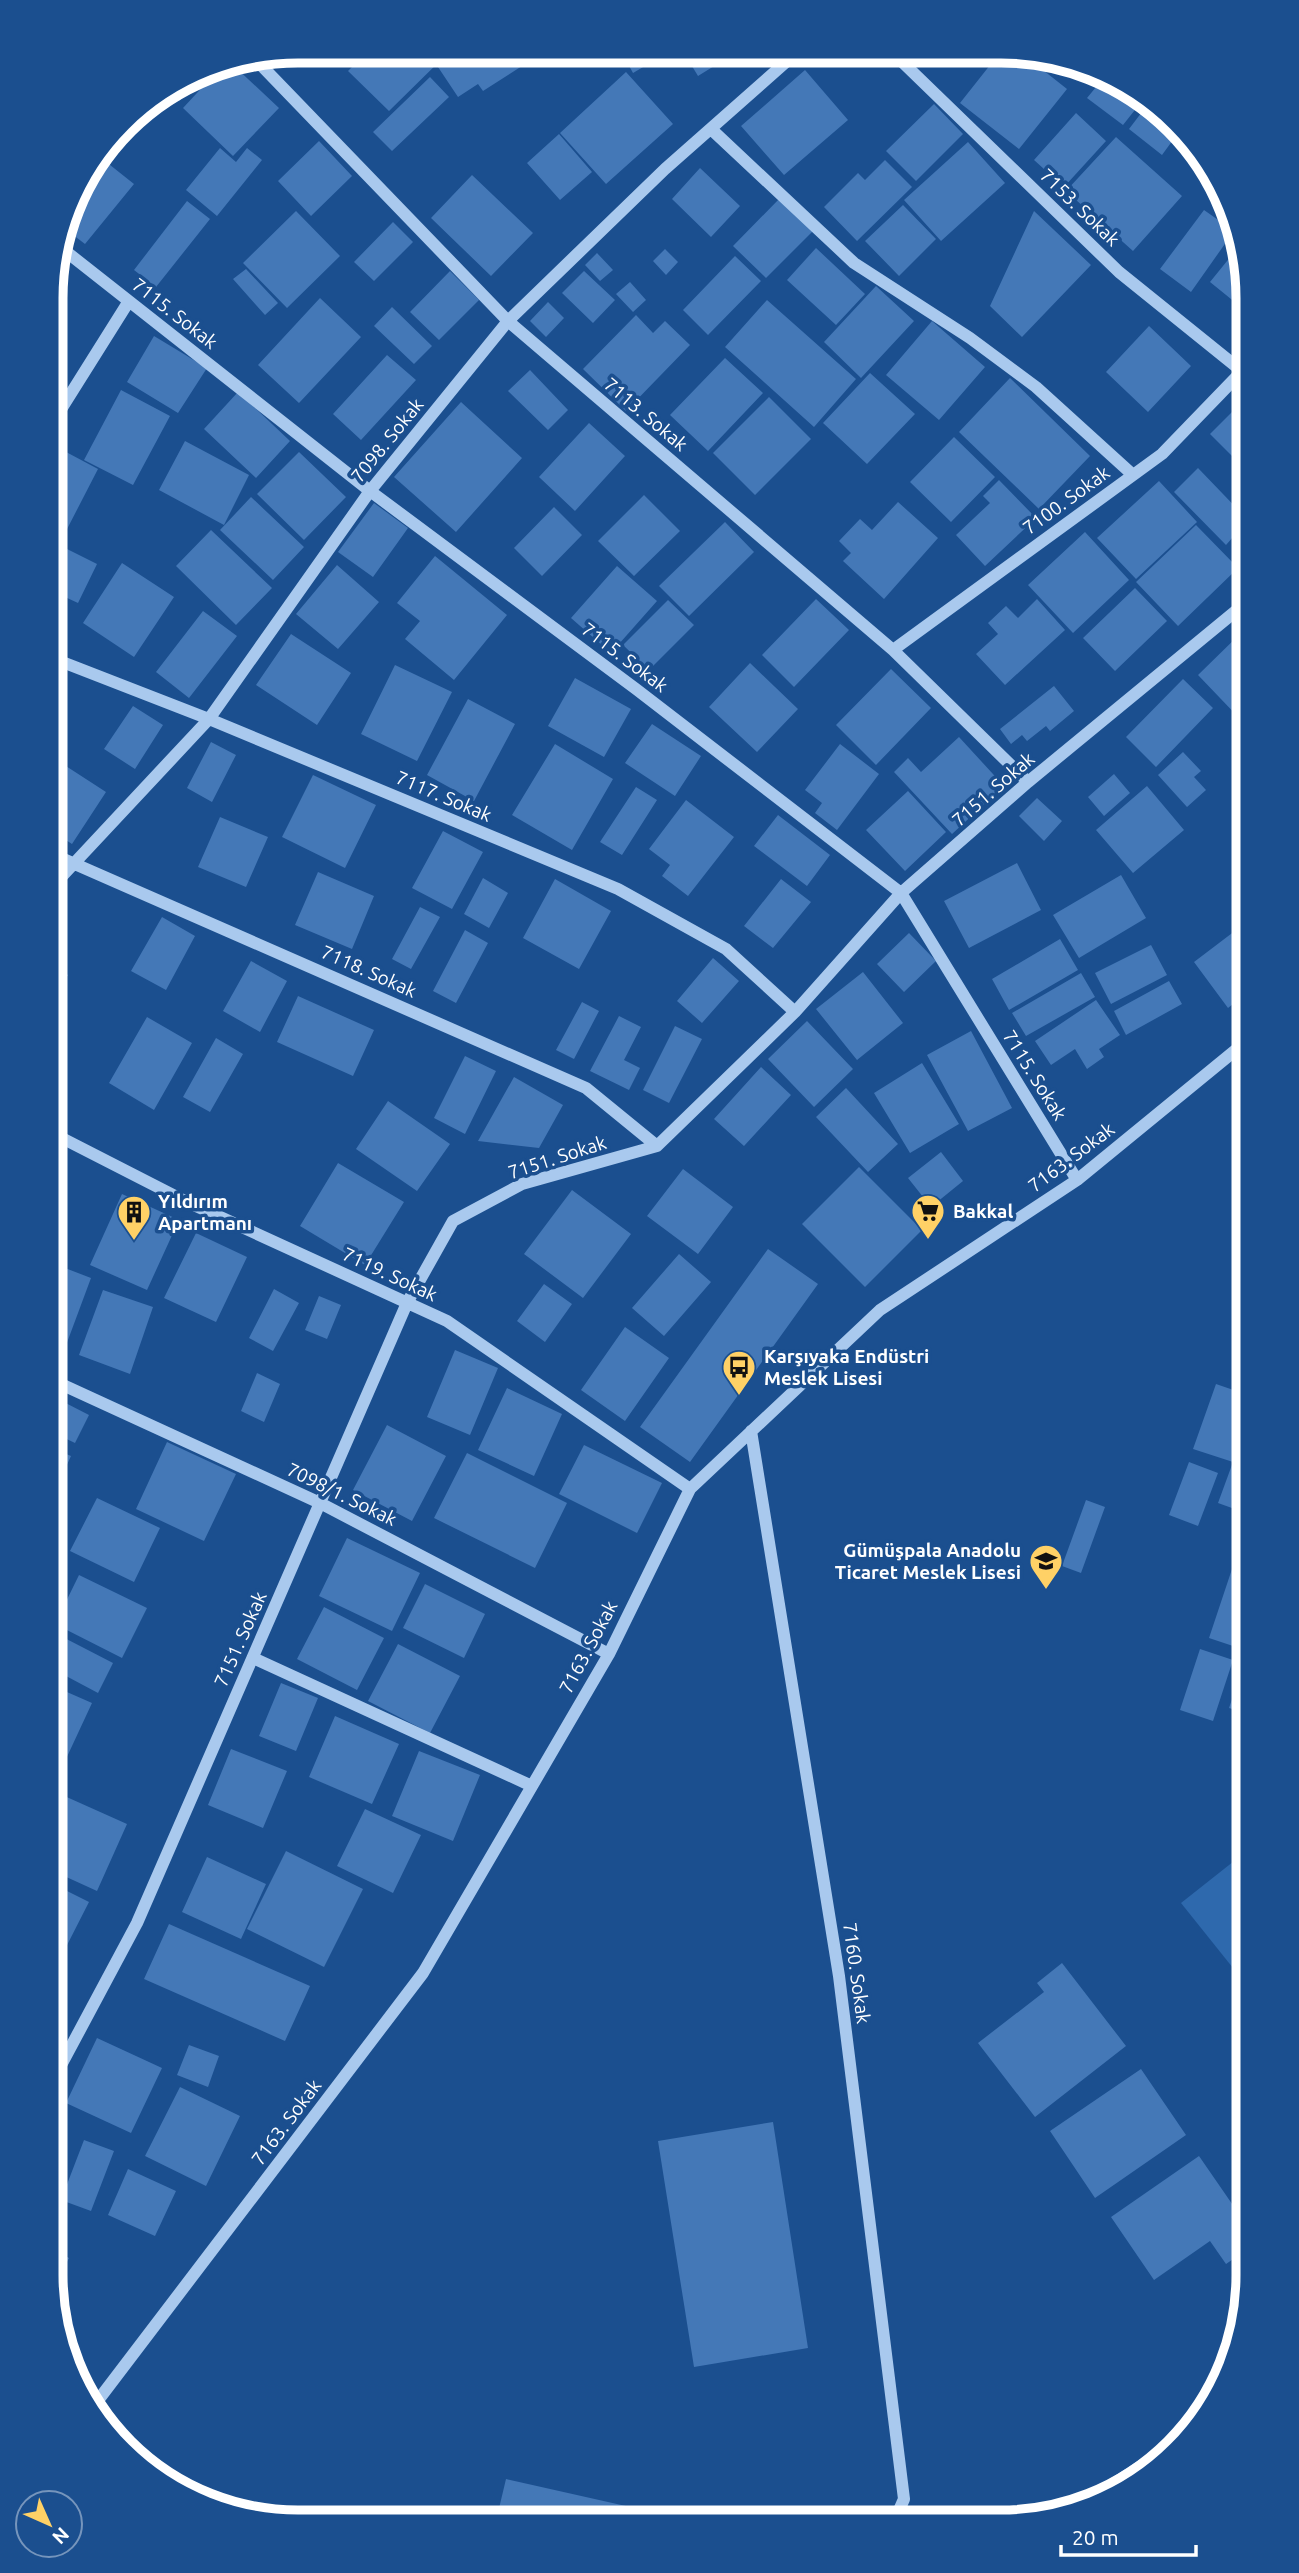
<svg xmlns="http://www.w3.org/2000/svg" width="1299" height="2573" viewBox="0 0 1299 2573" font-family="Ubuntu,sans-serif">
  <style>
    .pitch { fill: #2e69ad }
    .building { fill: #4478b7 }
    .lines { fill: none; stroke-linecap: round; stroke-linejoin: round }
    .minor { stroke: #a9c9ee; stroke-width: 12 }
    .labels { text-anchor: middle; stroke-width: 7; stroke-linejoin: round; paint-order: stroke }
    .street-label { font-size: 19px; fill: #fff; stroke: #1b4f8f }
    .poi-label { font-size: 19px; font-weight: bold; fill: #fff; stroke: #1b4f8f; text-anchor: start }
    .rim { fill: none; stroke: #fff; stroke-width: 9 }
  </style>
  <rect width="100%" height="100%" fill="#1b4f8f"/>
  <!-- pitch -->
  <path class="pitch" d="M 1248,1850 L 1248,1965 L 1237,1973 L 1181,1903 Z"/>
  <!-- building -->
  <path class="building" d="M 368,51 L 443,52 L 449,52 L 389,111 L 348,71 Z
    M 460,52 L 529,52 L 533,59 L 483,91 L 478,84 L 458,97 L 438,67 Z
    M 622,53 L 667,53 L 633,73 Z
    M 684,53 L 731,53 L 732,55 L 698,76 Z
    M 998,55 L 1024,55 L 1067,89 L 1019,149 L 960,103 Z
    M 232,64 L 279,108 L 233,156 L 183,108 L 222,66 Z
    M 213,67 L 179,101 L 169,91 L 204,69 Z
    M 805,70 L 848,120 L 784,175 L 741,126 Z
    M 626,72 L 673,124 L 606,184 L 560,133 Z
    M 430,77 L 449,97 L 392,151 L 373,132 Z
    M 1101,81 L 1142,101 L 1123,125 L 1087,98 Z
    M 934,104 L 963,134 L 916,181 L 886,151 Z
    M 1148,104 L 1164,112 L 1178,133 L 1162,155 L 1129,129 Z
    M 1076,113 L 1106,141 L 1064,187 L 1034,160 Z
    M 559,134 L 592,172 L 560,200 L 527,163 Z
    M 1116,137 L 1182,196 L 1133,251 L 1066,191 Z
    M 319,141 L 352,176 L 311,216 L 278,181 Z
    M 968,142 L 1005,183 L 941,241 L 904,200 Z
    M 220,148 L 236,162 L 247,148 L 262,160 L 217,216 L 186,190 Z
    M 100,157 L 134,184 L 85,244 L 64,228 L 76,188 Z
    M 885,160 L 912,187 L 857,241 L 824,207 L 858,173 L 865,180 Z
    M 700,168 L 740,206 L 711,237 L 672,199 Z
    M 472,175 L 533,233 L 491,276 L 431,218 Z
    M 780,198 L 813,231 L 766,278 L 733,246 Z
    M 187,201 L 210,219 L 156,287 L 134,270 Z
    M 903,205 L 936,239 L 899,276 L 865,241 Z
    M 1204,210 L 1234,231 L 1191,292 L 1160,269 Z
    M 296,211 L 340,256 L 287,308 L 243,263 Z
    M 1034,211 L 1091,265 L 1022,337 L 990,306 Z
    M 393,222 L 413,242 L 374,281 L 354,262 Z
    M 1240,245 L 1248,298 L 1247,312 L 1210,282 Z
    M 816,248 L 865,294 L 836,325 L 787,280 Z
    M 665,249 L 678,262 L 666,275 L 653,261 Z
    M 597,253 L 613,270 L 600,281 L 585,265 Z
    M 735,256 L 761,281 L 708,335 L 683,310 Z
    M 246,269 L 278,303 L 265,315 L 233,279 Z
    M 450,271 L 479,300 L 439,340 L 410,312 Z
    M 584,271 L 615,300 L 593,323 L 562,293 Z
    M 630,282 L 646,300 L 633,312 L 616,294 Z
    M 876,286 L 914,321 L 861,378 L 824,342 Z
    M 320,298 L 361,337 L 299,403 L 258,365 Z
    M 767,300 L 856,379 L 814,427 L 725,347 Z
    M 548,302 L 564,318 L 546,337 L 530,321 Z
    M 392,307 L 432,346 L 414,364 L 374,326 Z
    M 636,315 L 653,333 L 665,321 L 690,345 L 626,411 L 583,369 Z
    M 932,321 L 985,367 L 939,420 L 886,375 Z
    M 1149,326 L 1191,366 L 1148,412 L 1106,372 Z
    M 154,336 L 207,368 L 178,413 L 127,382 Z
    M 387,355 L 416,380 L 361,440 L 333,414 Z
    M 725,358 L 763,393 L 708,451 L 670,415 Z
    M 530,370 L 568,410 L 548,430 L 508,391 Z
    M 870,373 L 915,414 L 867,464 L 823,423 Z
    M 1010,378 L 1090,456 L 1039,509 L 959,432 Z
    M 121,390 L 170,416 L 133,485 L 84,460 Z
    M 238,392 L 290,441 L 256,478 L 204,429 Z
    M 1248,396 L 1248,472 L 1210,434 Z
    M 769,397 L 811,439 L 755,495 L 713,453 Z
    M 461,402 L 522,458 L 456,532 L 394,477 Z
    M 589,423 L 625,456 L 575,511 L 539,477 Z
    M 954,437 L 995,477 L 951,522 L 910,482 Z
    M 185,441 L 249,475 L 224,525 L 159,490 Z
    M 53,445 L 98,469 L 65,533 L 53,527 Z
    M 299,452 L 346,497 L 304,540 L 257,494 Z
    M 1198,468 L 1248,520 L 1226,545 L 1174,492 Z
    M 999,480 L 1036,518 L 985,566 L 956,535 L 990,503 L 983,496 Z
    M 1159,481 L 1197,522 L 1136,579 L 1097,538 Z
    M 644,495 L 680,531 L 634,576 L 598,541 Z
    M 251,497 L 304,547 L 273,580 L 220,530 Z
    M 898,502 L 938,538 L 884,599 L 843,561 L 851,553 L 839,541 L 860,519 L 872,530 Z
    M 374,503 L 408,528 L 373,577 L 338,552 Z
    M 554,507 L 582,535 L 542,576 L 514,548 Z
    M 725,522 L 754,552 L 689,616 L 659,586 Z
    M 1196,525 L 1238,568 L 1178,626 L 1136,582 Z
    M 211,530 L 272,588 L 236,625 L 176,566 Z
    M 1085,532 L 1129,580 L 1073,633 L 1028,585 Z
    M 63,547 L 97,564 L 78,603 L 52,591 L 53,569 Z
    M 435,556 L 507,615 L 454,680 L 405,639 L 420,621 L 397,603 Z
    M 122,563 L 174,597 L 134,657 L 83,623 Z
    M 337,565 L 379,602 L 338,649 L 296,614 Z
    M 617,566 L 657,601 L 611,653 L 571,618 Z
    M 1135,588 L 1167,621 L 1115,671 L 1083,638 Z
    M 816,599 L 849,630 L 794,687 L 762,655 Z
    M 1037,599 L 1065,630 L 1005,685 L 976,654 L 998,634 L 988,623 L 1006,606 L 1018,618 Z
    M 668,600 L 694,625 L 649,670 L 623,645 Z
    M 203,611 L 237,636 L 189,698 L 156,672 Z
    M 1244,630 L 1248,635 L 1248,715 L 1242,721 L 1198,675 Z
    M 291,634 L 351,673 L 317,725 L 256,685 Z
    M 750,663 L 798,709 L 757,752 L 709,707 Z
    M 395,665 L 452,692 L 417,761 L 361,734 Z
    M 891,669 L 931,708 L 876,765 L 836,725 Z
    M 575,678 L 631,709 L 604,757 L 548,726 Z
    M 1183,679 L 1213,708 L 1156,767 L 1126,737 Z
    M 1054,686 L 1074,711 L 1050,731 L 1046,726 L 1027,741 L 1022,735 L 1011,744 L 1000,729 Z
    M 468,699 L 515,724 L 474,801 L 427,775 Z
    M 133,706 L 163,725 L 135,769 L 104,749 Z
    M 652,724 L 701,756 L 675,796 L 625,763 Z
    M 959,737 L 1004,786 L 952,834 L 894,772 L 908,758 L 921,772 Z
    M 211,742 L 236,755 L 212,802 L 187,788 Z
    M 555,744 L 613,779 L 572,850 L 512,815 Z
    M 840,744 L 879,774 L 837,830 L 815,813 L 822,803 L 805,790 Z
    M 1183,752 L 1201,771 L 1194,777 L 1206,790 L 1187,807 L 1158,775 Z
    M 52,757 L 106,792 L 72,844 L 52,831 Z
    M 1114,774 L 1130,793 L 1104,816 L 1088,797 Z
    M 313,775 L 376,805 L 345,868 L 282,837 Z
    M 1147,786 L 1184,830 L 1133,873 L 1096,830 Z
    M 636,787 L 657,800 L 622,855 L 600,842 Z
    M 908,791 L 946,832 L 905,871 L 866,830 Z
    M 1037,798 L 1062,821 L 1044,841 L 1019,816 Z
    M 686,800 L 734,837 L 688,896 L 662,876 L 670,865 L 649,849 Z
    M 778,815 L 830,855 L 807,886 L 754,846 Z
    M 220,817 L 268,837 L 246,887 L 198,867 Z
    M 443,831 L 483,852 L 452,909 L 412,888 Z
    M 1017,863 L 1041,910 L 969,948 L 944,901 Z
    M 318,872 L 374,896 L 352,949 L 295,925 Z
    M 1121,875 L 1146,918 L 1079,958 L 1053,915 Z
    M 483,878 L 508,893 L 489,928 L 464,914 Z
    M 555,879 L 611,911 L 579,969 L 523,938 Z
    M 781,879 L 811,902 L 773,948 L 744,926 Z
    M 420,907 L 440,917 L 411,969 L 392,959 Z
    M 162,917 L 195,936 L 166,990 L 131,971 Z
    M 1248,921 L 1248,992 L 1228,1008 L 1194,962 Z
    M 465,930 L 488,943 L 456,1003 L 433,991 Z
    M 909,933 L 936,961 L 904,992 L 877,964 Z
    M 1060,939 L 1078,970 L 1009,1010 L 992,979 Z
    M 1151,945 L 1167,975 L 1111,1004 L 1095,973 Z
    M 713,958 L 739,981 L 702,1023 L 677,1001 Z
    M 251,961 L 287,981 L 260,1032 L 223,1011 Z
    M 52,965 L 68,975 L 52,1000 Z
    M 863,972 L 903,1023 L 857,1060 L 816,1009 Z
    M 1081,973 L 1095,997 L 1026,1036 L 1012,1013 Z
    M 1169,981 L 1182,1004 L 1126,1035 L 1114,1011 Z
    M 298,996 L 374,1030 L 353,1076 L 277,1042 Z
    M 1096,1000 L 1120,1035 L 1099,1049 L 1104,1057 L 1087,1069 L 1075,1049 L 1051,1065 L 1035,1041 Z
    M 582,1002 L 599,1011 L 574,1059 L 556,1050 Z
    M 619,1016 L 641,1027 L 624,1060 L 640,1068 L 629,1090 L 590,1071 Z
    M 147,1017 L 192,1043 L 154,1110 L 109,1083 Z
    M 807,1021 L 853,1069 L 814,1107 L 768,1059 Z
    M 675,1026 L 702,1039 L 669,1103 L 643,1090 Z
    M 971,1031 L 1012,1108 L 968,1131 L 927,1055 Z
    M 216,1038 L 243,1054 L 210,1112 L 183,1097 Z
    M 465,1056 L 496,1071 L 465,1134 L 434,1118 Z
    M 922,1063 L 959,1124 L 910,1153 L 874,1093 Z
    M 761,1067 L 791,1095 L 744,1146 L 714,1119 Z
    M 514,1077 L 563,1105 L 539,1148 L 478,1141 Z
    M 846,1088 L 898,1144 L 868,1172 L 816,1117 Z
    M 388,1101 L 450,1144 L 417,1191 L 356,1149 Z
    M 941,1152 L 963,1181 L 931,1207 L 908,1178 Z
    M 338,1163 L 404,1202 L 365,1265 L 300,1226 Z
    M 859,1167 L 922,1230 L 865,1287 L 802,1224 Z
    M 683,1169 L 733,1207 L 698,1254 L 647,1216 Z
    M 572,1190 L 631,1234 L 583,1298 L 524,1254 Z
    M 122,1194 L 179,1220 L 147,1290 L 90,1265 Z
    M 196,1233 L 247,1257 L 216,1322 L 164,1298 Z
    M 768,1249 L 818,1284 L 690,1462 L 640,1427 Z
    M 679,1254 L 711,1282 L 664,1336 L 632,1308 Z
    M 52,1263 L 91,1278 L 65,1348 L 52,1343 Z
    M 544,1284 L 572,1304 L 545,1342 L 517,1321 Z
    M 274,1289 L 299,1303 L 273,1351 L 249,1338 Z
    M 103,1290 L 153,1307 L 130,1374 L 79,1355 Z
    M 319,1296 L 341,1305 L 327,1339 L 305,1330 Z
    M 625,1327 L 669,1358 L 625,1421 L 581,1390 Z
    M 455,1350 L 498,1368 L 470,1435 L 427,1417 Z
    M 257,1373 L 280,1384 L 264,1422 L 241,1411 Z
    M 1216,1384 L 1248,1395 L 1248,1498 L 1243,1512 L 1218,1503 L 1233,1462 L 1193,1449 Z
    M 507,1388 L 562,1414 L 534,1476 L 478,1450 Z
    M 52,1396 L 89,1415 L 75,1443 L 52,1432 Z
    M 387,1425 L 446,1456 L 412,1521 L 353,1490 Z
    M 167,1442 L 236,1474 L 204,1541 L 136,1509 Z
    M 584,1445 L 662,1483 L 637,1533 L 559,1494 Z
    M 52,1448 L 71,1456 L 54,1493 L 52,1492 Z
    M 467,1453 L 567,1503 L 535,1568 L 434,1518 Z
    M 1189,1462 L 1218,1473 L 1198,1526 L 1169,1515 Z
    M 97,1498 L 160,1528 L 134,1582 L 70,1551 Z
    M 1086,1500 L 1105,1507 L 1081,1573 L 1062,1566 Z
    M 1247,1524 L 1248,1525 L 1248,1651 L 1209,1638 Z
    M 347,1538 L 420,1573 L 392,1631 L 319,1596 Z
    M 79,1575 L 147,1608 L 122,1658 L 55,1624 Z
    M 425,1584 L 485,1614 L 464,1658 L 403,1628 Z
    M 324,1607 L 384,1638 L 357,1690 L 297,1659 Z
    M 51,1631 L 113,1663 L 98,1693 L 51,1668 Z
    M 398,1644 L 460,1676 L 430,1733 L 368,1701 Z
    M 1200,1649 L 1233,1660 L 1213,1721 L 1180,1710 Z
    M 1247,1655 L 1248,1655 L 1248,1714 L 1229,1708 Z
    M 281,1683 L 318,1698 L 296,1751 L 259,1736 Z
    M 51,1685 L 92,1703 L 59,1774 L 51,1770 Z
    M 335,1716 L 399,1744 L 372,1804 L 309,1777 Z
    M 231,1749 L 287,1771 L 263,1828 L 208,1805 Z
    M 419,1751 L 480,1775 L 453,1841 L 392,1816 Z
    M 51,1790 L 127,1824 L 97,1891 L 51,1870 Z
    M 365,1809 L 421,1835 L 393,1893 L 337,1866 Z
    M 286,1851 L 363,1889 L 324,1967 L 247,1929 Z
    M 207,1857 L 266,1884 L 241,1939 L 182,1912 Z
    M 51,1883 L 89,1902 L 63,1953 L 51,1947 Z
    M 169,1924 L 310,1986 L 285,2041 L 144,1979 Z
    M 1062,1963 L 1126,2046 L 1035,2117 L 978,2043 L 1044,1992 L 1037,1983 Z
    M 97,2038 L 162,2068 L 131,2133 L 66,2103 Z
    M 189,2045 L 219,2056 L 208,2087 L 177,2075 Z
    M 1141,2069 L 1186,2135 L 1095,2198 L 1050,2131 Z
    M 180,2087 L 240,2116 L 206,2186 L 145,2156 Z
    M 773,2122 L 808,2348 L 694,2367 L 658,2141 Z
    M 84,2140 L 114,2151 L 91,2211 L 61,2200 Z
    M 1199,2156 L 1248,2227 L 1248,2249 L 1226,2264 L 1210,2241 L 1154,2280 L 1111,2217 Z
    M 128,2169 L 176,2191 L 155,2236 L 108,2215 Z
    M 51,2248 L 69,2258 L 53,2289 L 51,2275 Z
    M 506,2479 L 688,2520 L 688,2521 L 496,2521 Z"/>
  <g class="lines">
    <!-- minor -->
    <path class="minor" d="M 894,54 L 1119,272 L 1248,376
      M 255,59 L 508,321 L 893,650 L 1028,782
      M 711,129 L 854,263 L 970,338 L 1036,387 L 1133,475
      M 59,246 L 370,491 L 636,689 L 901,893 L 1077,1180
      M 53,422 L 129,301
      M 893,650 L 1162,454 L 1248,365
      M 52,658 L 209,719 L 618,889 L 726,949 L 795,1012
      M 52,854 L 586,1088 L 657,1146
      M 52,887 L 209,719 L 370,491 L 508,321 L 665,169 L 795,54
      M 52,1133 L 183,1200 L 447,1321 L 690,1489
      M 52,1380 L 320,1503 L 609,1654
      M 751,1431 L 839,1976 L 904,2499 L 894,2522
      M 253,1658 L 532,1786
      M 51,2084 L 137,1923 L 407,1303 L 453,1221 L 522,1184 L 657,1146 L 795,1012 L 901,893 L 1028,782 L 1248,601
      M 96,2403 L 423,1973 L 609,1654 L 690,1489 L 880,1310 L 1077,1180 L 1248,1040
      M 1071,2511 L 1183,2439"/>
  </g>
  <!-- icons -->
  <defs>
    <symbol id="supermarket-pin" viewBox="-11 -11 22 30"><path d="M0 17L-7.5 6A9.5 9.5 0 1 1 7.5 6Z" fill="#ffd166" stroke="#1b4f8f"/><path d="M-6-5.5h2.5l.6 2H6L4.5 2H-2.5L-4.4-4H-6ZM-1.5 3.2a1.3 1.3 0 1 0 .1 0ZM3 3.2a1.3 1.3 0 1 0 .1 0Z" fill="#111"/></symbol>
    <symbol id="building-pin" viewBox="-11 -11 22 30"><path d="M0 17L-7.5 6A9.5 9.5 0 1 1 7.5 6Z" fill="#ffd166" stroke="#1b4f8f"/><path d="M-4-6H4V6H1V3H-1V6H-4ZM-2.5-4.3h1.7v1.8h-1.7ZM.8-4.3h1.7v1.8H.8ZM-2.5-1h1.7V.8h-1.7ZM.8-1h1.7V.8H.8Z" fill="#111"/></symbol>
    <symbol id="bus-pin" viewBox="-11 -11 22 30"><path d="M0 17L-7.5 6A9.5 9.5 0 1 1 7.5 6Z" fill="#ffd166" stroke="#1b4f8f"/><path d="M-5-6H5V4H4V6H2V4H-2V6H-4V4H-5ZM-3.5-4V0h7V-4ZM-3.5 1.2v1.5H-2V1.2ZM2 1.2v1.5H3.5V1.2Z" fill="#111"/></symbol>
    <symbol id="school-pin" viewBox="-11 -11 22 30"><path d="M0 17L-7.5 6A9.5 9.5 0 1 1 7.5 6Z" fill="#ffd166" stroke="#1b4f8f"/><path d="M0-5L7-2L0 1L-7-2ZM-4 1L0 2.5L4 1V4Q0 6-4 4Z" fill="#111"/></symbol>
  </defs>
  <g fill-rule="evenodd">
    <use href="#supermarket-pin" x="909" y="1192" width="38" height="52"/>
    <use href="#building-pin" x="115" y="1193" width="38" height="52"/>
    <use href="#bus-pin" x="720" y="1348" width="38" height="52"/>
    <use href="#school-pin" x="1027" y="1542" width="38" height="52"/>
  </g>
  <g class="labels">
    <!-- street labels -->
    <g class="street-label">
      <text transform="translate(1080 207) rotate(44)" y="7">7153. Sokak</text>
      <text transform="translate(175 313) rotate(38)" y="7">7115. Sokak</text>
      <text transform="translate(646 414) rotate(40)" y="7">7113. Sokak</text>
      <text transform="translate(387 440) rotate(-51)" y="7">7098. Sokak</text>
      <text transform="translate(1066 500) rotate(-36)" y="7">7100. Sokak</text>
      <text transform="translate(625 657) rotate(37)" y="7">7115. Sokak</text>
      <text transform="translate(993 789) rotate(-41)" y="7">7151. Sokak</text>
      <text transform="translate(444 796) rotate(23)" y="7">7117. Sokak</text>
      <text transform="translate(369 971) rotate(24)" y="7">7118. Sokak</text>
      <text transform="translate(1035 1075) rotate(58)" y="7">7115. Sokak</text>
      <text transform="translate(557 1157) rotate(-18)" y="7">7151. Sokak</text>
      <text transform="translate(1071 1157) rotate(-37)" y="7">7163. Sokak</text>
      <text transform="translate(390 1274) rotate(25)" y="7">7119. Sokak</text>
      <text transform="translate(342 1494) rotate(26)" y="7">7098/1. Sokak</text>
      <text transform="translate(240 1639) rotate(-66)" y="7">7151. Sokak</text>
      <text transform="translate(588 1647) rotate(-62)" y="7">7163. Sokak</text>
      <text transform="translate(857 1973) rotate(82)" y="7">7160. Sokak</text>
      <text transform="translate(286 2122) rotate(-53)" y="7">7163. Sokak</text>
    </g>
    <!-- poi labels -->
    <g class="poi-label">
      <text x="158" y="1208">Yıldırım<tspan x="158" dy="22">Apartmanı</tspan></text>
      <text x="953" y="1218">Bakkal</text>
      <text x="764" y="1363">Karşıyaka Endüstri<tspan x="764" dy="22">Meslek Lisesi</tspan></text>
      <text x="1021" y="1557" text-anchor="end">Gümüşpala Anadolu<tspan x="1021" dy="22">Ticaret Meslek Lisesi</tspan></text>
    </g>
  </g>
  <!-- crop -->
  <path d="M0 0H1299V2573H0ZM298 63H1001A235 235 0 0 1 1236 298V2275A235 235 0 0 1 1001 2510H298A235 235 0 0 1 63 2275V298A235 235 0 0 1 298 63Z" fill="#1b4f8f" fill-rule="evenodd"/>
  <path class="rim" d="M298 63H1001A235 235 0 0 1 1236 298V2275A235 235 0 0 1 1001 2510H298A235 235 0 0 1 63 2275V298A235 235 0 0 1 298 63Z"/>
  <!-- north arrow -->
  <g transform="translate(49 2524) rotate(135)"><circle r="33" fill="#1b4f8f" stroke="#7695bc" stroke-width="2"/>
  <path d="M0-5L12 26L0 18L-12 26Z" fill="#ffd166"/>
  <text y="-10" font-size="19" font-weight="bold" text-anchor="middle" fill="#ffffff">N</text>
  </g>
  <!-- scale -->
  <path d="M1061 2545v10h135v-10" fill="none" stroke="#ffffff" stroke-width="3.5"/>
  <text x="1072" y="2545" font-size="21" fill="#ffffff" stroke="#1b4f8f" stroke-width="5" paint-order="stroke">20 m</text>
</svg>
